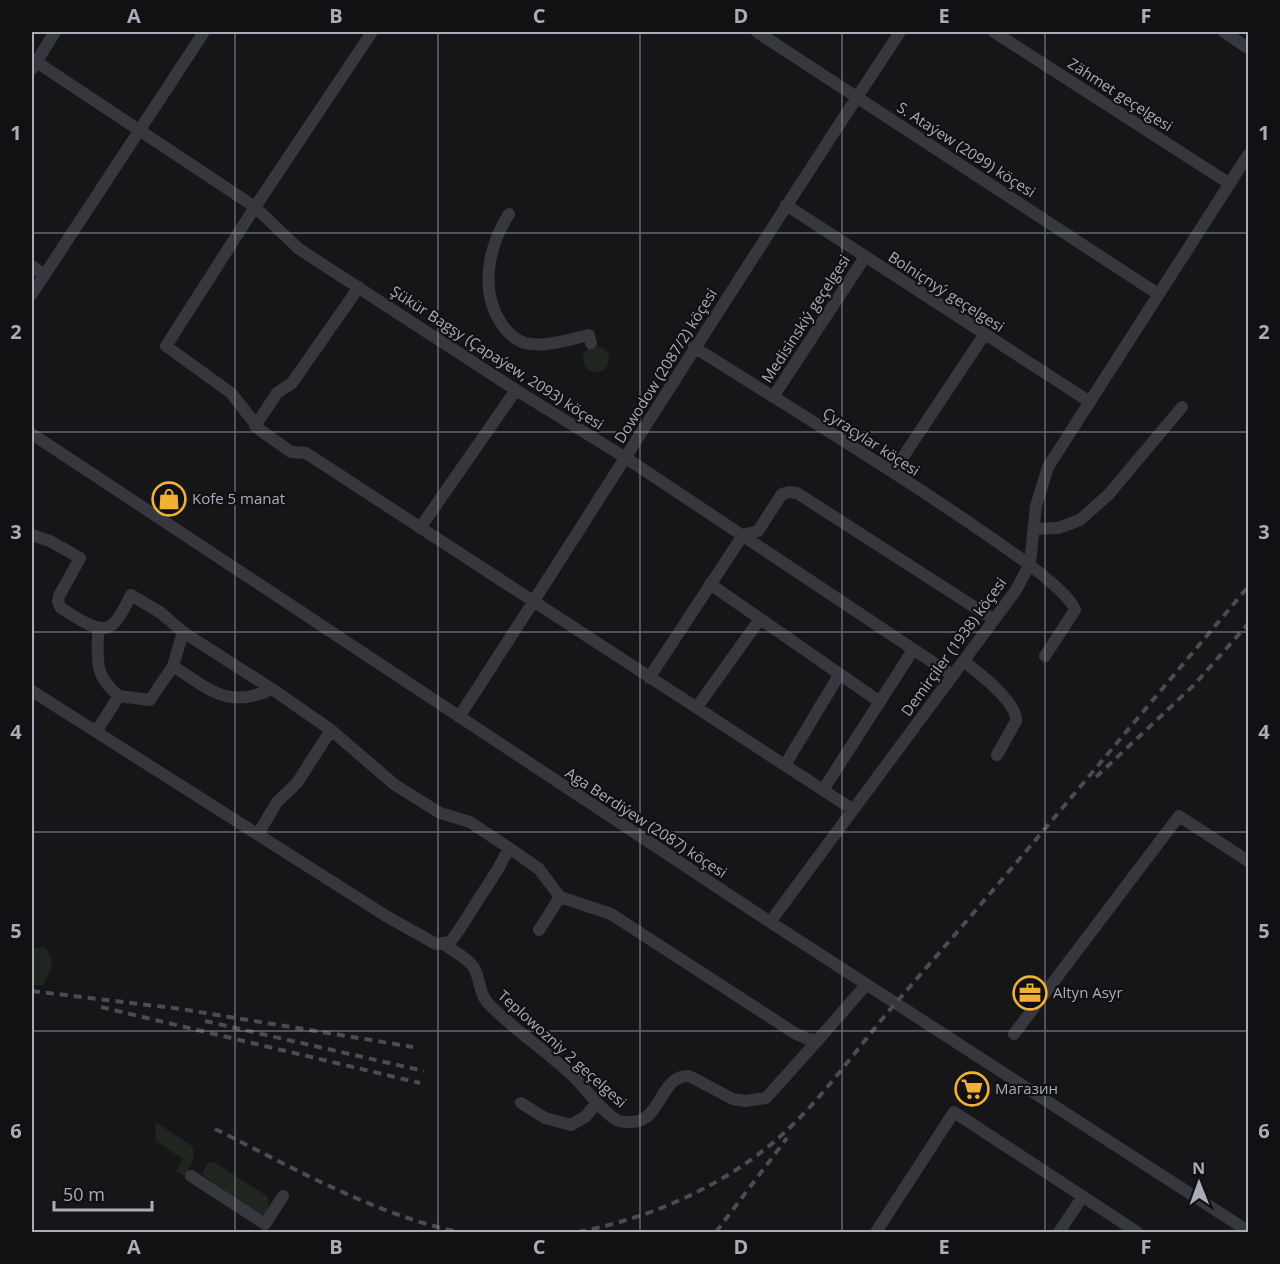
<svg xmlns="http://www.w3.org/2000/svg" width="1280" height="1264" viewBox="0 0 1280 1264" font-family="'Open Sans',sans-serif">
  <style>
    .green { fill: #1e261f }
    .lines { fill: none; stroke-linecap: round; stroke-linejoin: round }
    .minor { stroke: #37383d; stroke-width: 12 }
    .rail { stroke: #4a4c52; stroke-width: 4; stroke-dasharray: 8 6; stroke-linecap: butt }
    .grid { fill: none; stroke: #a8adb8; stroke-width: 1.5; stroke-opacity: 0.55 }
    .labels { text-anchor: middle; stroke-width: 4.5; stroke-linejoin: round; paint-order: stroke }
    .street-label { font-size: 15px; fill: #a8adb8; stroke: #111113 }
    .poi-label { font-size: 15px; fill: #a8adb8; stroke: #111113; text-anchor: start }
    .neatline { fill: none; stroke: #a8adb8; stroke-width: 2 }
    .grid-label { font-size: 20px; text-anchor: middle; font-weight: bold; fill: #a8adb8 }
  </style>
  <rect width="100%" height="100%" fill="#161618"/>
  <!-- green -->
  <path class="green" d="M583 359a13 13 0 1 1 26 0a13 13 0 1 1-26 0Z
    M 44,947 C 58,961 50,970 43,986 L 32,985 L 32,950 L 35,948 Z
    M 157,1123 L 192,1146 C 196,1159 192,1166 184,1176 L 176,1171 L 183,1159 L 156,1141 L 155,1125 Z
    M 209,1162 L 214,1162 L 267,1196 C 271,1204 268,1213 260,1217 L 204,1176 L 203,1171 Z"/>
  <g class="lines">
    <!-- minor -->
    <path class="minor" d="M 372,32 L 255,207 L 166,346 L 231,393 L 260,430 L 291,452 L 306,453 L 852,809
      M 757,32 L 1158,294
      M 994,32 L 1230,184
      M 1224,32 L 1248,48
      M 32,59 L 255,207 L 299,249 L 516,390 L 626,458 L 952,675
      M 32,69 L 55,32
      M 786,205 L 1090,402
      M 509,214 C 489,245 479,290 501,323 C 507,332 514,340 525,343 C 545,348 570,339 589,335 L 591,343
      M 32,266 L 44,275
      M 32,294 L 204,32
      M 694,347 C 806,418 920,486 1027,563 C 1038,571 1072,598 1075,610 L 1045,656
      M 773,397 L 865,257
      M 255,426 L 277,393 L 292,383 L 359,287
      M 32,434 L 770,922 L 1248,1231
      M 893,472 L 984,335
      M 420,528 L 516,390
      M 1034,529 L 1058,528 L 1080,520 L 1109,494 L 1182,407
      M 32,535 L 50,541 L 80,558 L 59,596 L 58,602 L 61,608 C 73,615 101,637 113,624 C 121,617 126,604 131,595 L 161,613 L 183,632 L 272,689 L 331,730 L 395,785 L 440,813 L 470,822 L 509,848
      M 710,584 L 880,702
      M 98,629 C 98,661 93,675 119,696
      M 963,661 C 977,671 1018,703 1016,721 L 997,755
      M 173,666 C 209,689 227,710 272,689
      M 649,678 L 743,535 L 758,531 L 782,494 L 789,492 L 797,493 L 993,619
      M 32,691 L 386,916 L 436,944 L 450,942 L 457,933 L 498,869 L 509,848 L 539,869 L 560,897
      M 697,707 L 760,619
      M 459,717 C 607,489 750,258 900,32
      M 96,732 L 119,696 L 150,700 L 173,666 L 183,632
      M 785,765 L 839,675
      M 823,790 L 913,650
      M 258,834 L 277,802 L 297,783 L 331,730
      M 770,922 L 1016,590 L 1030,564 L 1036,506 L 1048,467 L 1248,155
      M 539,930 L 560,897 L 611,914 L 796,1034 L 808,1039 L 818,1040 L 866,985
      M 442,943 C 453,951 472,960 476,972 C 480,982 480,994 487,1002 C 514,1031 549,1052 577,1080 C 587,1091 606,1116 619,1121 C 623,1122 629,1122 633,1122 C 661,1121 661,1074 689,1076 L 733,1099 L 745,1101 L 766,1098 L 818,1040
      M 1014,1034 L 1179,816 L 1248,861
      M 521,1103 L 545,1118 L 571,1125 L 585,1117 L 597,1103
      M 191,1176 L 265,1224 L 283,1196
      M 876,1232 L 954,1112 L 1137,1232
      M 1059,1232 L 1083,1196"/>
    <!-- rail -->
    <path class="rail" d="M 1096,777 L 1194,685 L 1248,624
      M 32,991 L 181,1009 L 413,1047
      M 101,1007 L 420,1083
      M 205,1021 L 424,1071
      M 215,1129 C 294,1168 371,1213 458,1232
      M 578,1232 C 645,1219 710,1192 764,1150 C 818,1108 855,1049 900,998 C 1018,863 1132,724 1248,587
      M 716,1232 L 787,1138"/>
  </g>
  <!-- grid -->
  <path class="grid" d="M 235,32 L 235,1232M 438,32 L 438,1232M 640,32 L 640,1232M 842,32 L 842,1232M 1045,32 L 1045,1232M 32,233 L 1248,233M 32,432 L 1248,432M 32,632 L 1248,632M 32,832 L 1248,832M 32,1031 L 1248,1031"/>
  <!-- icons -->
  <defs>
    <symbol id="shop-ring" viewBox="-11 -11 22 22"><circle r="9.5" fill="#111113" stroke="#f2b134" stroke-width="1.5"/><path d="M-5-2.5h2.3a2.7 3.5 0 0 1 5.4 0H5L5.5 6h-11ZM-1.5-2.5h3a1.5 2.3 0 0 0-3 0Z" fill="#f2b134"/></symbol>
    <symbol id="office-ring" viewBox="-11 -11 22 22"><circle r="9.5" fill="#111113" stroke="#f2b134" stroke-width="1.5"/><path d="M-6-3h4V-5.5h4V-3h4V5H-6ZM-1-4.5V-3h2v-1.5ZM-6 0V1H6V0Z" fill="#f2b134"/></symbol>
    <symbol id="supermarket-ring" viewBox="-11 -11 22 22"><circle r="9.5" fill="#111113" stroke="#f2b134" stroke-width="1.5"/><path d="M-6-5.5h2.5l.6 2H6L4.5 2H-2.5L-4.4-4H-6ZM-1.5 3.2a1.3 1.3 0 1 0 .1 0ZM3 3.2a1.3 1.3 0 1 0 .1 0Z" fill="#f2b134"/></symbol>
  </defs>
  <g fill-rule="evenodd">
    <use href="#shop-ring" x="150" y="480" width="38" height="38"/>
    <use href="#office-ring" x="1011" y="974" width="38" height="38"/>
    <use href="#supermarket-ring" x="953" y="1070" width="38" height="38"/>
  </g>
  <g class="labels">
    <!-- street labels -->
    <g class="street-label">
      <text transform="translate(1120 95) rotate(33)" y="5">Zähmet geçelgesi</text>
      <text transform="translate(966 150) rotate(33)" y="5">S. Ataýew (2099) köçesi</text>
      <text transform="translate(946 292) rotate(33)" y="5">Bolniçnyý geçelgesi</text>
      <text transform="translate(806 319) rotate(-57)" y="5">Medisinskiý geçelgesi</text>
      <text transform="translate(497 358) rotate(33)" y="5">Şükür Bagşy (Çapaýew, 2093) köçesi</text>
      <text transform="translate(666 366) rotate(-58)" y="5">Dowodow (2087/2) köçesi</text>
      <text transform="translate(871 442) rotate(33)" y="5">Çyraçylar köçesi</text>
      <text transform="translate(954 647) rotate(-54)" y="5">Demirçiler (1938) köçesi</text>
      <text transform="translate(646 823) rotate(33)" y="5">Aga Berdiýew (2087) köçesi</text>
      <text transform="translate(562 1049) rotate(42)" y="5">Teplowozniy 2 geçelgesi</text>
    </g>
    <!-- poi labels -->
    <g class="poi-label">
      <text x="192" y="504">Kofe 5 manat</text>
      <text x="1053" y="998">Altyn Asyr</text>
      <text x="995" y="1094">Магазин</text>
    </g>
  </g>
  <!-- border -->
  <rect width="1280" height="1264" fill="none" stroke="#111113" stroke-width="66"/>
  <!-- north arrow -->
  <g transform="translate(1199 1183) rotate(359)" stroke="#111113" stroke-width="4.5" paint-order="stroke">
  <path d="M0-4.5L10 22L0 15L-10 22Z" fill="#a8adb8"/>
  <text y="-9" font-size="16" font-weight="bold" text-anchor="middle" fill="#a8adb8">N</text>
  </g>
  <!-- scale -->
  <path d="M54 1201v9h98v-9" fill="none" stroke="#a8adb8" stroke-width="3"/>
  <text x="63" y="1201" font-size="18" fill="#a8adb8" stroke="#111113" stroke-width="4.5" paint-order="stroke">50 m</text>
  <rect x="33" y="33" width="1214" height="1198" class="neatline"/>
  <g class="grid-label">
    <text x="134" y="23">A</text>
    <text x="336" y="23">B</text>
    <text x="539" y="23">C</text>
    <text x="741" y="23">D</text>
    <text x="944" y="23">E</text>
    <text x="1146" y="23">F</text>
    <text x="16" y="140">1</text>
    <text x="1264" y="140">1</text>
    <text x="16" y="339">2</text>
    <text x="1264" y="339">2</text>
    <text x="16" y="539">3</text>
    <text x="1264" y="539">3</text>
    <text x="16" y="739">4</text>
    <text x="1264" y="739">4</text>
    <text x="16" y="938">5</text>
    <text x="1264" y="938">5</text>
    <text x="16" y="1138">6</text>
    <text x="1264" y="1138">6</text>
    <text x="134" y="1254">A</text>
    <text x="336" y="1254">B</text>
    <text x="539" y="1254">C</text>
    <text x="741" y="1254">D</text>
    <text x="944" y="1254">E</text>
    <text x="1146" y="1254">F</text>
  </g>
</svg>
